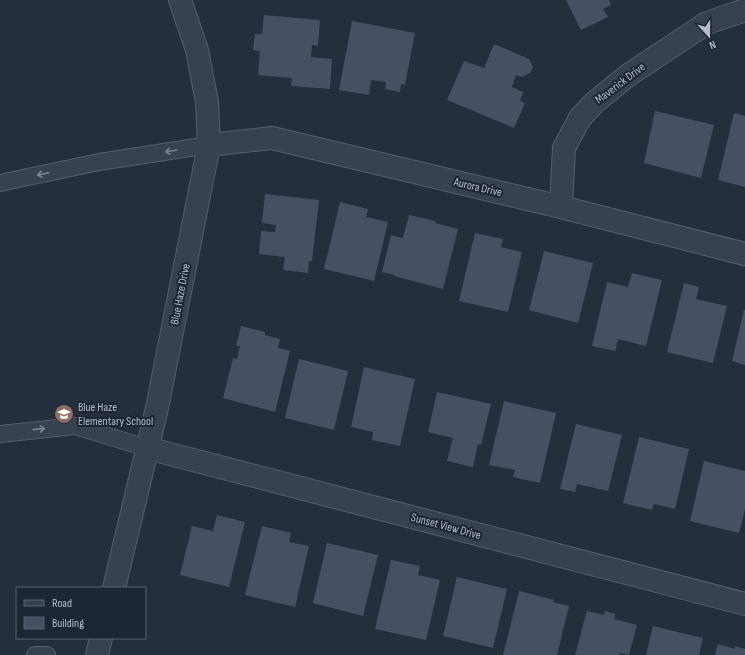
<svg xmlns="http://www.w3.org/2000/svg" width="745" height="655" viewBox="0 0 745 655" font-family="'Sofia Sans Condensed',sans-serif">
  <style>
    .building { fill: #455162 }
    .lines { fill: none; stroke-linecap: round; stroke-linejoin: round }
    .lane-casing { stroke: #565f6c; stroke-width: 18 }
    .street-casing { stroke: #565f6c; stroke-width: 24 }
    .lane { stroke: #38414e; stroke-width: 16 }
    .street { stroke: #38414e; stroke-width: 22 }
    .oneway { stroke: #7c8592 }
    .labels { text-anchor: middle; stroke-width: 4; stroke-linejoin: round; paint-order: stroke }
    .street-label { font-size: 12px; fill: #b4bcc9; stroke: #1d2633 }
    .poi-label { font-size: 12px; fill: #b4bcc9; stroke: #1d2633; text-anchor: start }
  </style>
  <rect width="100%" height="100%" fill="#242f3e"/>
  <!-- building -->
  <path class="building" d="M 566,0 L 609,0 L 611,5 L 603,9 L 608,17 L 581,30 Z
    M 264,15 L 320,20 L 318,46 L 312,45 L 311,57 L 332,59 L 330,89 L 291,86 L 292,78 L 258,75 L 260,51 L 253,50 L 255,34 L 262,34 Z
    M 352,21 L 415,33 L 405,85 L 401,84 L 400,92 L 385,89 L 386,82 L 371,80 L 369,95 L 339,90 Z
    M 494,44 L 529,59 L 533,67 L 530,73 L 522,77 L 516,75 L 512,87 L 523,92 L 520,101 L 525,103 L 514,128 L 447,100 L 464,61 L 484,68 Z
    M 655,111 L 714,125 L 701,178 L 644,163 Z
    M 734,113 L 745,116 L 745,187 L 718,180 Z
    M 265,194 L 319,200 L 312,261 L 309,261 L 308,273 L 283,270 L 285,257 L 259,254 L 261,231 L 275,232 L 276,225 L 262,223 Z
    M 340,202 L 368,209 L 366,217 L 388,222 L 374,281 L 324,269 Z
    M 409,215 L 436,221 L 435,223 L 458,229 L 443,289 L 394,276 L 394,275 L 382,272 L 391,235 L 403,238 Z
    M 475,233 L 503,239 L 501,247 L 522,252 L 508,312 L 459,301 Z
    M 544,251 L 593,263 L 578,323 L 529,310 Z
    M 632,273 L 662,280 L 646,346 L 618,339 L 615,351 L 592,346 L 607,282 L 628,287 Z
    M 684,283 L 699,287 L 696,299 L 727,306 L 713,363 L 667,352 Z
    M 744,310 L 745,310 L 745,365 L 732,361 Z
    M 241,326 L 265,332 L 265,335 L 280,339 L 278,348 L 290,351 L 275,412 L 223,398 L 233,358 L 237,359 L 240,346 L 236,346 Z
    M 299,359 L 348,371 L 334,430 L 285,418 Z
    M 364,367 L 415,379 L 400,446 L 372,440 L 373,432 L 351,427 Z
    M 437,392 L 491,404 L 481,445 L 478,444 L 473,467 L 447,461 L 453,438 L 428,432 Z
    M 504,401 L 556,413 L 540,483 L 513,477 L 515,470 L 489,465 Z
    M 576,424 L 622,435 L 608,491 L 577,484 L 575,492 L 560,489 Z
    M 639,437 L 689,449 L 675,509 L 654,504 L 652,510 L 623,503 Z
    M 704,461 L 745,471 L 745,509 L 739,533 L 690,521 Z
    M 217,515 L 245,522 L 229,587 L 180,575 L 192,526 L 213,531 Z
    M 262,526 L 291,533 L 289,542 L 309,546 L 295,607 L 245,595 Z
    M 327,543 L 378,555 L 363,616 L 313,603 Z
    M 391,560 L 420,566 L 418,575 L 440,580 L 426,640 L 375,629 Z
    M 457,577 L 507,589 L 493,648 L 443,636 Z
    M 519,591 L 554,600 L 553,602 L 569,606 L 557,655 L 503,655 Z
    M 587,611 L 604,615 L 605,611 L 615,614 L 614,619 L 637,625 L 629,655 L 620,653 L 619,655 L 575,655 Z
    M 653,626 L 703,638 L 699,655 L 646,655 Z
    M 718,644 L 735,649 L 735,646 L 745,649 L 745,655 L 715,655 Z"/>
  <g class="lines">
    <defs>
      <path id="lane" d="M 0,183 L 99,162 L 209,145
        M 0,434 L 75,426 L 147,448
        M 35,655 L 47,655"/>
      <path id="street" d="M 209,145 L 272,138 L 561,207 L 745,254
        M 561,207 L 564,148 L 580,118 L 594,103 L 627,76 L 707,23 L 745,10
        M 147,448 L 745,604
        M 114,588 L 157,408 L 209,145 L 207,102 L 197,50 L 180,0
        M 97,655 L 101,638"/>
    </defs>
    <!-- lane casing -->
    <use href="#lane" class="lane-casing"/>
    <!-- street casing -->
    <use href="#street" class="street-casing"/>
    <!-- lane -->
    <use href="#lane" class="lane"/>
    <!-- street -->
    <use href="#street" class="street"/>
  </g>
  <!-- one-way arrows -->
  <defs><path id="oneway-shaft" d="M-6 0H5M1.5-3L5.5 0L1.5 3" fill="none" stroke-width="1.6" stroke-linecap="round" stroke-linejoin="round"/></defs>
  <g class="oneway">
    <use href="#oneway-shaft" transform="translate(171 151) rotate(171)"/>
    <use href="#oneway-shaft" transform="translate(43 174) rotate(168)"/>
    <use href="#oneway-shaft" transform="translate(39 429) rotate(-6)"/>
  </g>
  <!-- icons -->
  <defs>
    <symbol id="school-disc" viewBox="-11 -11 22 22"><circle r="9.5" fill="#8d6e63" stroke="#1d2633"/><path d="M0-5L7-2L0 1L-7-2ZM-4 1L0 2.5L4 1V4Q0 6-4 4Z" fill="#fff"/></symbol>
  </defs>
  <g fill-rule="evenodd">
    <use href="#school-disc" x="53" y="403" width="22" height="22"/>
  </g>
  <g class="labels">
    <!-- street labels -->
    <g class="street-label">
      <text transform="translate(620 83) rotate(-37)" y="4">Maverick Drive</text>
      <text transform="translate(478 187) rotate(13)" y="4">Aurora Drive</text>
      <text transform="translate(180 294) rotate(-79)" y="4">Blue Haze Drive</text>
      <text transform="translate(446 526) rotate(15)" y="4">Sunset View Drive</text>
    </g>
    <!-- poi labels -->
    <g class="poi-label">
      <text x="78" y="411">Blue Haze<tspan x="78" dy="14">Elementary School</tspan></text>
    </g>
  </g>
  <!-- legend -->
  <rect x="16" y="587" width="130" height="52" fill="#1d2633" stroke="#59626f"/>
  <rect x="24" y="600" width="20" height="6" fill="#38414e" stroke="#59626f"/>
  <text x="52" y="607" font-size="12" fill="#b4bcc9">Road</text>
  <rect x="24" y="617" width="20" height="12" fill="#455162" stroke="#59626f"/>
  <text x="52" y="627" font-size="12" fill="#b4bcc9">Building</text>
  <!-- north arrow -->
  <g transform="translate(709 36) rotate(159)" stroke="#1d2633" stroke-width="3" paint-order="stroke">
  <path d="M0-3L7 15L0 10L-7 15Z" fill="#b4bcc9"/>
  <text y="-6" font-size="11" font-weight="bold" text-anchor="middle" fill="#b4bcc9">N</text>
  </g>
</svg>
